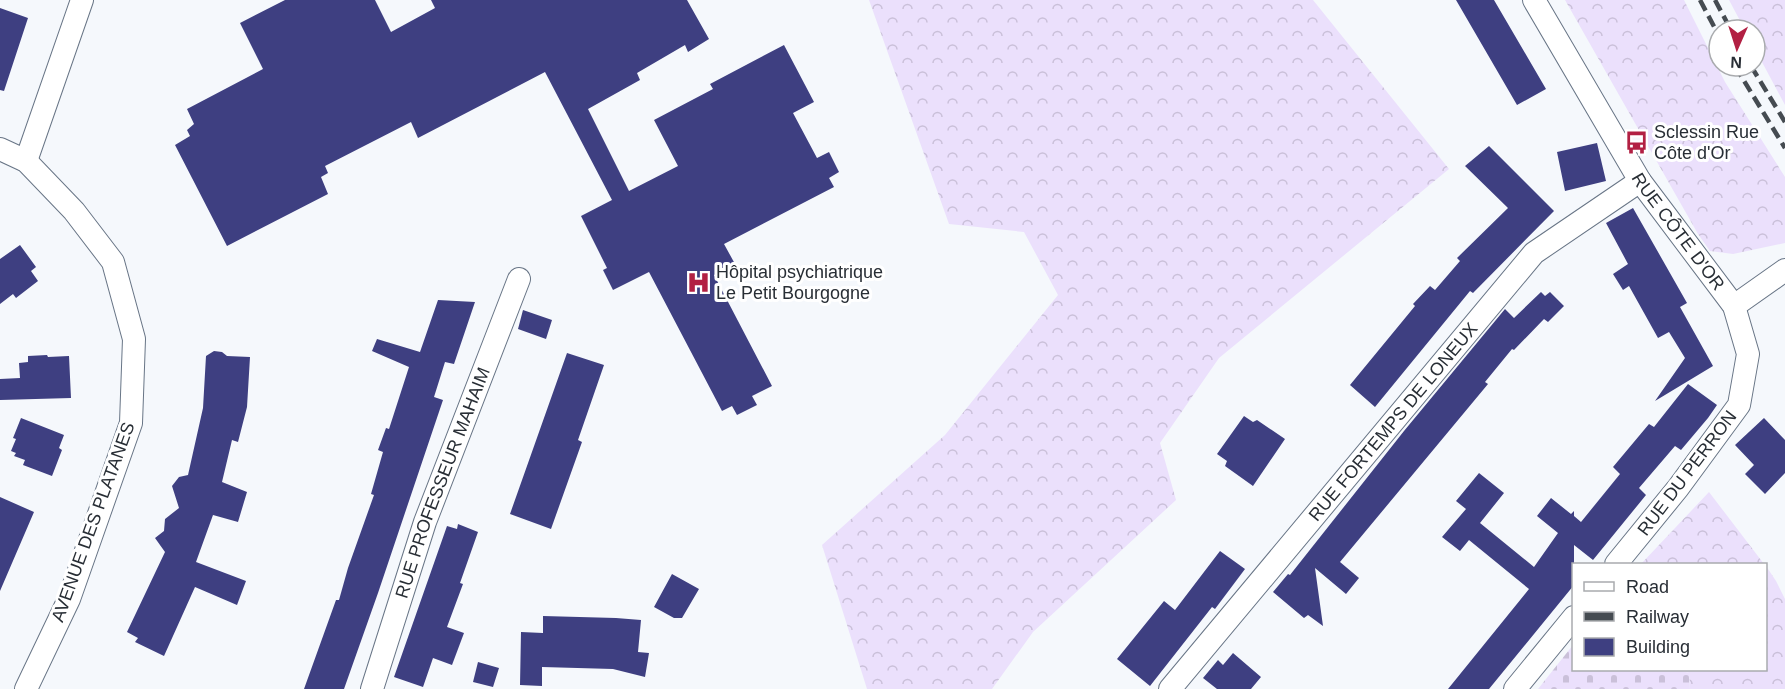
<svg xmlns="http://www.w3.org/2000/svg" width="1785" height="689" viewBox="0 0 1785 689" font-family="Helvetica,sans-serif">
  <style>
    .forest { fill: url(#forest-crowns) }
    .cemetery { fill: url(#cemetery-stones) }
    .building { fill: #3e3f81 }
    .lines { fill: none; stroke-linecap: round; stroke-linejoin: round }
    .minor-casing { stroke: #687586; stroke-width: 24 }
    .minor { stroke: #fff; stroke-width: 22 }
    .rail { stroke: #454b51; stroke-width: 4.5; stroke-dasharray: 12 6; stroke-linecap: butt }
    .labels { text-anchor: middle; stroke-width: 6; stroke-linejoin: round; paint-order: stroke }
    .poi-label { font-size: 18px; fill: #282e35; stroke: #fff; text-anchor: start }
    .street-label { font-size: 18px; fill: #282e35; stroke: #fff }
  </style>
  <defs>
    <pattern id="forest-crowns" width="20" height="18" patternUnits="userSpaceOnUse" patternTransform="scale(1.5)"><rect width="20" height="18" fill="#ebe0fc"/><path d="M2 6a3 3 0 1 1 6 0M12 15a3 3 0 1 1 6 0" fill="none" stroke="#cac0d9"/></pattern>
    <pattern id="cemetery-stones" width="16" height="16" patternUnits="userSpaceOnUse" patternTransform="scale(1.5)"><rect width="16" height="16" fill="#ebe0fc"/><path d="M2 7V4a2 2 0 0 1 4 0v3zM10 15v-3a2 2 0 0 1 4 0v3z" fill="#cac0d9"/></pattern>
  </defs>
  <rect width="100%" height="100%" fill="#f5f8fc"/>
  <!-- forest -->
  <path class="forest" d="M 869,0 L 1313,0 L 1449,169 L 1219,358 L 1160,443 L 1176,500 L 1033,632 L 992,689 L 867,689 L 822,545 L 945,435 L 1058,295 L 1024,232 L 949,224 Z
    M 1565,0 L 1684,0 L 1725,82 L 1785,177 L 1785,243 L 1733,254 L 1710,251 L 1698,234 Z
    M 1729,0 L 1785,0 L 1785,105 L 1755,49 L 1755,30 L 1745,30 Z
    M 1709,492 L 1764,564 L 1641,564 Z
    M 1766,566 L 1776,581 L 1785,599 L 1785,689 L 1690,689 L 1689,673 L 1679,670 L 1766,670 Z"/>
  <!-- cemetery -->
  <path class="cemetery" d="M 1573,645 L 1574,670 L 1679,670 L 1689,673 L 1690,689 L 1538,689 Z"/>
  <!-- building -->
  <path class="building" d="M 285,0 L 375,0 L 391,32 L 435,8 L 431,0 L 687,0 L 709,39 L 688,52 L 685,45 L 637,73 L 640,80 L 588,109 L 629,191 L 678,166 L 654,120 L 713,89 L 710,84 L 784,45 L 814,102 L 793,113 L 817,158 L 829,152 L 839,172 L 829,178 L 834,187 L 724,244 L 735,264 L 714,275 L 772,386 L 752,396 L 757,405 L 737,415 L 732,406 L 722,411 L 649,272 L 613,290 L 603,270 L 607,268 L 581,216 L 612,200 L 545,72 L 418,138 L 411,122 L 325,166 L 328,173 L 321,177 L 328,194 L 227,246 L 175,145 L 190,136 L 187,130 L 194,124 L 187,109 L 263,69 L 240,23 Z
    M 1456,0 L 1494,0 L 1546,89 L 1517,105 Z
    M 0,8 L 28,18 L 4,91 L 0,90 Z
    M 1597,143 L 1606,181 L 1565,191 L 1557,152 Z
    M 1489,146 L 1554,211 L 1473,293 L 1470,291 L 1375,407 L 1350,385 L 1415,306 L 1413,304 L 1430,286 L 1435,290 L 1460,261 L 1457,258 L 1508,208 L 1465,166 Z
    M 1633,208 L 1687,303 L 1680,307 L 1713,366 L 1655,401 L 1685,358 L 1669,332 L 1658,338 L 1629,286 L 1623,290 L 1613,274 L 1628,264 L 1606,223 Z
    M 20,245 L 36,267 L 31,271 L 38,281 L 16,298 L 13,294 L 0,304 L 0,259 Z
    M 1541,292 L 1545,296 L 1550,292 L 1564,306 L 1548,322 L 1544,319 L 1514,350 L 1512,349 L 1485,382 L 1488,384 L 1340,562 L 1359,578 L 1346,594 L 1315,568 L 1323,626 L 1308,615 L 1304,618 L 1273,592 L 1288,574 L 1290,575 L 1404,431 L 1505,309 L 1514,318 Z
    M 438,300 L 475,302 L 454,364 L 445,362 L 434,397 L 443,400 L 378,593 L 344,689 L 304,689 L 336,600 L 339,600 L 348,568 L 374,495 L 371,494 L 383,452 L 378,450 L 386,428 L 389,429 L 409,367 L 372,351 L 377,339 L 420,352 Z
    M 523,310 L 552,320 L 546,339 L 518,329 Z
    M 214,351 L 222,352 L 227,356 L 250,357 L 247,407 L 238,442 L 232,440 L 222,482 L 247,492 L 238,522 L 213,515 L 196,562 L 246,581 L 237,605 L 195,587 L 164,656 L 135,642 L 138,638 L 127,632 L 165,552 L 155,538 L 164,531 L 165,519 L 179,508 L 172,486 L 179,477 L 188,475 L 203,408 L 206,356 Z
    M 567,353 L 604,365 L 578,440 L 582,442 L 551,529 L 510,514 Z
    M 47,355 L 48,357 L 69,356 L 71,398 L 0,400 L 0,379 L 20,378 L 19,363 L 28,362 L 28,356 Z
    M 1688,384 L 1717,405 L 1708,418 L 1681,450 L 1675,446 L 1639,488 L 1646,495 L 1593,560 L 1574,545 L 1574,585 L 1489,689 L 1448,689 L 1529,589 L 1469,540 L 1460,551 L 1442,537 L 1466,509 L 1456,501 L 1479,473 L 1504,493 L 1480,523 L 1534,567 L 1558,533 L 1537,516 L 1551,498 L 1571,514 L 1574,511 L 1574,516 L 1581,522 L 1620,474 L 1613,467 L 1649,424 L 1654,427 Z
    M 1244,416 L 1253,422 L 1257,420 L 1285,439 L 1253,486 L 1225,466 L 1227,461 L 1217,454 Z
    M 21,418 L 64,435 L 59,448 L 62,450 L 52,476 L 23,465 L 25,460 L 14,456 L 16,453 L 11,451 L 16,439 L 13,438 Z
    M 1764,418 L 1785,440 L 1785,473 L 1765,494 L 1745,474 L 1754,465 L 1735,445 Z
    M 0,497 L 34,512 L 0,591 Z
    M 458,524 L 478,532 L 460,583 L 463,584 L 447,627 L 464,633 L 452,665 L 433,658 L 423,687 L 394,677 L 447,526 L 457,529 Z
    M 1220,551 L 1245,569 L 1215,609 L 1212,607 L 1150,686 L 1117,659 L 1164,601 L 1175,610 Z
    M 672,574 L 699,589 L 682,618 L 674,618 L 654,607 Z
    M 543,616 L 616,618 L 641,620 L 638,652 L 649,653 L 645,677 L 613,669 L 542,667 L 542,686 L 520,685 L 521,632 L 543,633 Z
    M 1233,653 L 1261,677 L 1251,689 L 1217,689 L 1203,678 L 1218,660 L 1223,665 Z
    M 478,662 L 499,668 L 493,687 L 473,682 Z"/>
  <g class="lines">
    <defs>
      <g id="minor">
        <path id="s1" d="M 1534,0 L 1640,181 L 1734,306 L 1748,354 L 1739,405 L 1678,488 L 1616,564"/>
        <path d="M 0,149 L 26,161 L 74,211 L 113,262 L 134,339 L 131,423 L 69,599 L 26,689"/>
        <path d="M 26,161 L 82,0"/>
        <path d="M 1734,306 L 1785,270"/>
        <path id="s2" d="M 372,689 L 425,522 L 519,279"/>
        <path id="s3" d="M 1170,689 L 1534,253 L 1640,181"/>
        <path d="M 1515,689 L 1574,617"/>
      </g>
    </defs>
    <!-- minor casing -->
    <use href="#minor" class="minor-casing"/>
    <!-- minor -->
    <use href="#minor" class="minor"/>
    <!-- rail -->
    <path class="rail" d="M 1700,0 L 1719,36
      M 1715,0 L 1731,30
      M 1735,66 L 1785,148
      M 1751,66 L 1785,122"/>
  </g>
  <!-- icons -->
  <defs>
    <symbol id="bus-bare" viewBox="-9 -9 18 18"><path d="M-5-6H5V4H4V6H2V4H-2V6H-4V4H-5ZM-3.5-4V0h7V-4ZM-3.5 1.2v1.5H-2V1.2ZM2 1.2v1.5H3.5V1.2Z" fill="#b22043" stroke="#fff" stroke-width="2.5" paint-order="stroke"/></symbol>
    <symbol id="hospital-bare" viewBox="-9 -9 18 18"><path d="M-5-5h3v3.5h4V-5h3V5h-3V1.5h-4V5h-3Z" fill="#b22043" stroke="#fff" stroke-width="2.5" paint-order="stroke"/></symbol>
  </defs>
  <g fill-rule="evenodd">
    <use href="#bus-bare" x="1620" y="126" width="33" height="33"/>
    <use href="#hospital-bare" x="682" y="266" width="33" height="33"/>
  </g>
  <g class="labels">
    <!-- poi labels -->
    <g class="poi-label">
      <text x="1654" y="138">Sclessin Rue<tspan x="1654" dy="21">Côte d'Or</tspan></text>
      <text x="716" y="278">Hôpital psychiatrique<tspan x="716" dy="21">Le Petit Bourgogne</tspan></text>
    </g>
    <!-- street labels -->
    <g class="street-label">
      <text dy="6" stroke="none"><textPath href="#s1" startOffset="273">RUE CÔTE D'OR</textPath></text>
      <text dy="6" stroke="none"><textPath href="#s3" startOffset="348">RUE FORTEMPS DE LONEUX</textPath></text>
      <text transform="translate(1687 473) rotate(-53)" y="6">RUE DU PERRON</text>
      <text dy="6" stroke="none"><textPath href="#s2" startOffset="218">RUE PROFESSEUR MAHAIM</textPath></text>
      <text transform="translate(93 522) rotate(-70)" y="6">AVENUE DES PLATANES</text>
    </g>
  </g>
  <!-- legend -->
  <rect x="1572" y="563" width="195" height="108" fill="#ffffff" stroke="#a9abae" stroke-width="1.5"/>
  <rect x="1584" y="582" width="30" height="9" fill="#ffffff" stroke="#a9abae" stroke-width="1.5"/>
  <text x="1626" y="593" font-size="18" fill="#282e35">Road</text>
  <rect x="1584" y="612" width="30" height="9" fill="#454b51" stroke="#a9abae" stroke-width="1.5"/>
  <text x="1626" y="623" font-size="18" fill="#282e35">Railway</text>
  <rect x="1584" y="638" width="30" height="18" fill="#3e3f81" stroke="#a9abae" stroke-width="1.5"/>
  <text x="1626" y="653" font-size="18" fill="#282e35">Building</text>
  <!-- north arrow -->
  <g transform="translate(1737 48) rotate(183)"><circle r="28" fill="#ffffff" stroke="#a9abae" stroke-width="1.5"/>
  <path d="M0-4.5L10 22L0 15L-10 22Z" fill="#b22043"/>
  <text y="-9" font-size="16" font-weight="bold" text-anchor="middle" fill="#282e35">N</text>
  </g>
</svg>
